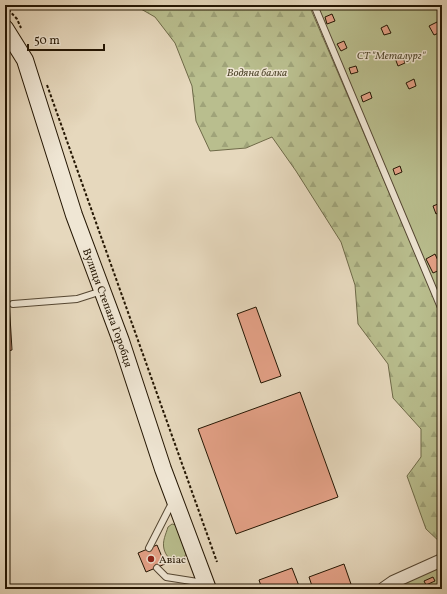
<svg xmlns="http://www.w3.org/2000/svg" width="447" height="594" viewBox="0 0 447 594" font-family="Vollkorn,serif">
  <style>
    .green { fill: #b9be8e; stroke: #6e6a48 }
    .forest { fill: url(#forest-firs); stroke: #6e6a48 }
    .building { fill: #e4a187; stroke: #241603 }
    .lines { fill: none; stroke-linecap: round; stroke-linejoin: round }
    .service-casing { stroke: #544632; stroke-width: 8 }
    .minor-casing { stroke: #544632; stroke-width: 14 }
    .secondary-casing { stroke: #241603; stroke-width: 18 }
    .path { stroke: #241603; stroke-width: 2; stroke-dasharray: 3 2; stroke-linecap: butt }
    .service { stroke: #efe6d4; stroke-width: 6 }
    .minor { stroke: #efe6d4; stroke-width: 12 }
    .secondary { stroke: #efe6d4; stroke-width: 16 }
    .poi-dot { fill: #8f2418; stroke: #efe6d4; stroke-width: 1.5 }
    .labels { text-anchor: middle; stroke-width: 3; stroke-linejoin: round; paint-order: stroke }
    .park-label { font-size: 11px; font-style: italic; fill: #51482d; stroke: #efe6d4 }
    .street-label { font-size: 11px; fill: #241603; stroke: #efe6d4 }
    .poi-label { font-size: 11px; fill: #241603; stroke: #efe6d4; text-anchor: start }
  </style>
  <defs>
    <pattern id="forest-firs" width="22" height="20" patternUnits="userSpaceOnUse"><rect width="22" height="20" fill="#b9be8e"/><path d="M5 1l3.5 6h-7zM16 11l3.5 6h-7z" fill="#9fa379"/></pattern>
  </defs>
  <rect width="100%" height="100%" fill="#e6d8bd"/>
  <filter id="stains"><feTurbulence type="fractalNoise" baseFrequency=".005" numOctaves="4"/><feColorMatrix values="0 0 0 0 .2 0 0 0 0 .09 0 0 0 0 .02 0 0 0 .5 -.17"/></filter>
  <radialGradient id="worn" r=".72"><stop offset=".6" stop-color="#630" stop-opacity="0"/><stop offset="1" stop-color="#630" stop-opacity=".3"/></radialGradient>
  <!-- green -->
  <path class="green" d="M 316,5 L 442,5 L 442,307 Z
    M 172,524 L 176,525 L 186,554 C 180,567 167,561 164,549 C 162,541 166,534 168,527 Z
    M 442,566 L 442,589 L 391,589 Z"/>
  <!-- forest -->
  <path class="forest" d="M 142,5 L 309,5 L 442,316 L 442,544 L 426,529 L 407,476 L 421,457 L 421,429 L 393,398 L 388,364 L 358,324 L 355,285 L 341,242 L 296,171 L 272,137 L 246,148 L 210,151 L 196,121 L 192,86 L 175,43 L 155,17 L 141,9 Z"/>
  <!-- building -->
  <path class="building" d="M 332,14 L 335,21 L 327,24 L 325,17 Z
    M 437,22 L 441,32 L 434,35 L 429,26 Z
    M 387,25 L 391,33 L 384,35 L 381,28 Z
    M 344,41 L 347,48 L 341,51 L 337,44 Z
    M 402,56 L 405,63 L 398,66 L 395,58 Z
    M 356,66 L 358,72 L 351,74 L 349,68 Z
    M 414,79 L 416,86 L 409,89 L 406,83 Z
    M 370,92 L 372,98 L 363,102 L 361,96 Z
    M 400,166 L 402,172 L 395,175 L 393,169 Z
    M 438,204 L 441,211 L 436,214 L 433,206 Z
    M 435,254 L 442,269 L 433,273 L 426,259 Z
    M 9,300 L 12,350 L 8,351 L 9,367 L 5,368 L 5,301 Z
    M 256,307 L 281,376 L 261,383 L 237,314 Z
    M 300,392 L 338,497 L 236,534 L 198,429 Z
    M 157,545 L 165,564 L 146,572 L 138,553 Z
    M 344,564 L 352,587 L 346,589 L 313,589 L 309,577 Z
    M 292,568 L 299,586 L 291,589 L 262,589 L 259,580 Z
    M 433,577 L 435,581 L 426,585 L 424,581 Z"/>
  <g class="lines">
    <defs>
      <path id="service" d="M 314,5 L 442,310
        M 13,304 L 77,299 L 102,291
        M 149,548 L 173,501
        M 157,568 L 166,577 L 204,583"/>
      <path id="minor" d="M 383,589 L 393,582 L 442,560"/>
      <g id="secondary">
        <path id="s1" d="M 5,28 L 25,60 L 74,215 L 121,341 L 163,469 L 208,589"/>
      </g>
    </defs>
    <!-- service casing -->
    <use href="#service" class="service-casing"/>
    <!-- minor casing -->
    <use href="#minor" class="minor-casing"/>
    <!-- secondary casing -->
    <use href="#secondary" class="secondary-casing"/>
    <!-- path -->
    <path class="path" d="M 5,6 L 17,19 L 21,28
      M 47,85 L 217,562"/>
    <!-- service -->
    <use href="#service" class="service"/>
    <!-- minor -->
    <use href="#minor" class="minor"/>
    <!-- secondary -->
    <use href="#secondary" class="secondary"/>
  </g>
  <!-- markers -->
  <circle class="poi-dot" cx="151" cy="559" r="4"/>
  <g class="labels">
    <!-- park labels -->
    <g class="park-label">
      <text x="391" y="59">СТ "Металург"</text>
      <text x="257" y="76">Водяна балка</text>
    </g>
    <!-- street labels -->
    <g class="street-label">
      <text dy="4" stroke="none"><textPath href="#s1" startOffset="299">Вулиця Степана Горобця</textPath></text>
    </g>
    <!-- poi labels -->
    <g class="poi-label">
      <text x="159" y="563">Авіас</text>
    </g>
  </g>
  <!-- margin -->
  <rect width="447" height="594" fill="none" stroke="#e6d8bd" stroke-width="20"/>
  <rect x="6" y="6" width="435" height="582" fill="none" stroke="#241603" stroke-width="2"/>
  <rect x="10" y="10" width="427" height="574" fill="none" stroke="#241603"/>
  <!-- scale -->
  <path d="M28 44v6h76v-6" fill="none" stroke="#241603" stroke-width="2"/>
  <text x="34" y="44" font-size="12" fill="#241603" stroke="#efe6d4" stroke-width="3" paint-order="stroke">50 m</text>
  <rect width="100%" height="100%" filter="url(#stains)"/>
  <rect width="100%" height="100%" fill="url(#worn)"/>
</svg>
